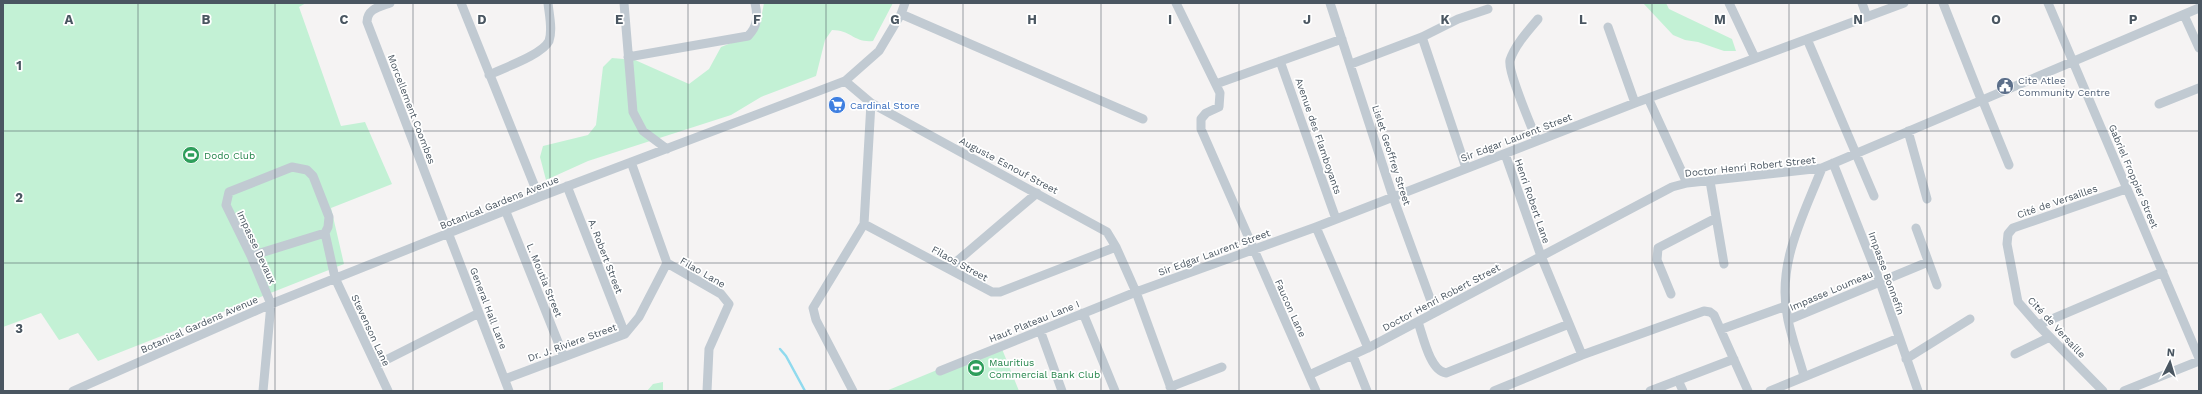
<svg xmlns="http://www.w3.org/2000/svg" width="2202" height="394" viewBox="0 0 2202 394" font-family="'Work Sans',sans-serif">
  <style>
    .green { fill: #c3f1d5 }
    .lines { fill: none; stroke-linecap: round; stroke-linejoin: round }
    .stream { stroke: #90daee; stroke-width: 2.5 }
    .minor { stroke: #c1cad2; stroke-width: 9 }
    .grid { fill: none; stroke: #4a5661; stroke-width: 1; stroke-opacity: 0.55 }
    .labels { text-anchor: middle; stroke-width: 3.5; stroke-linejoin: round; paint-order: stroke }
    .service-label { font-size: 10px; fill: #4e5e75; stroke: #fff; text-anchor: start }
    .shop-label { font-size: 10px; fill: #366cbe; stroke: #fff; text-anchor: start }
    .street-label { font-size: 10px; fill: #4a5661; stroke: #fff }
    .leisure-label { font-size: 10px; fill: #27864d; stroke: #fff; text-anchor: start }
    .grid-label { font-size: 13px; text-anchor: middle; font-weight: bold; fill: #4a5661; stroke: #fff; stroke-width: 3.5; stroke-linejoin: round; paint-order: stroke }
  </style>
  <rect width="100%" height="100%" fill="#f5f3f3"/>
  <!-- green -->
  <path class="green" d="M 3,3 L 306,3 L 299,7 L 341,126 L 365,122 L 392,184 L 331,208 L 344,264 L 98,361 L 78,333 L 59,340 L 41,313 L 3,327 Z
    M 764,3 L 893,3 L 873,41 C 854,43 851,30 832,30 L 825,40 L 816,76 L 761,97 L 731,115 L 588,161 L 546,180 L 540,157 L 543,146 L 588,135 L 596,125 L 603,67 L 612,58 L 635,60 L 689,84 L 709,69 L 721,47 L 754,34 L 760,24 Z
    M 1643,3 L 1666,3 L 1669,9 L 1732,39 L 1736,51 L 1724,51 L 1698,42 L 1685,40 L 1673,35 Z
    M 1000,344 L 1019,391 L 886,391 Z
    M 663,382 L 663,391 L 647,391 L 653,384 Z"/>
  <g class="lines">
    <!-- stream -->
    <path class="stream" d="M 780,349 L 786,356 L 805,391"/>
    <!-- minor -->
    <path class="minor" d="M 390,3 C 379,7 367,9 367,22 L 509,391
      M 461,3 L 539,197
      M 624,3 L 633,112 L 643,131 L 667,149
      M 1176,3 L 1220,93 L 1219,107 L 1206,113 L 1201,119 L 1201,129 L 1316,391
      M 1330,3 L 1393,197 L 1435,312
      M 1729,3 L 1755,58
      M 1862,3 L 1867,17
      M 1943,3 L 1981,99
      M 2048,3 L 2199,358
      M 901,14 L 1143,119
      M 2184,15 L 2199,48
      M 1608,27 L 1635,103
      M 1422,37 L 1466,168
      M 1807,39 L 1874,196
      M 628,57 L 748,36 C 758,26 758,16 755,3
      M 1280,61 L 1336,219
      M 1351,64 L 1422,37 L 1458,19 L 1488,9
      M 489,75 C 503,68 542,55 549,41 C 553,30 549,14 548,3
      M 845,81 L 871,103 L 1107,232 L 1116,247 L 1136,292 L 1172,391
      M 1216,84 L 1342,39
      M 1648,98 L 1687,183
      M 1982,99 L 2009,165
      M 2159,104 L 2199,88
      M 1908,131 L 1927,199
      M 1537,141 C 1532,127 1507,71 1510,60 C 1515,45 1528,31 1538,19
      M 1505,154 L 1541,256 L 1582,355
      M 1833,163 L 1880,282 L 1918,391
      M 1710,181 L 1724,264
      M 567,186 L 625,334
      M 506,212 L 564,357
      M 864,224 L 992,292 L 1000,292 L 1116,247
      M 1316,227 L 1368,348
      M 1916,228 L 1937,285
      M 251,256 L 325,233
      M 667,263 L 721,294 L 729,304 L 709,349 L 707,391
      M 949,268 L 1037,193
      M 1671,294 L 1657,260 L 1658,248 L 1716,218
      M 1083,313 L 1115,391
      M 1788,320 L 1928,262
      M 1418,322 C 1423,336 1430,371 1446,373 L 1569,324
      M 2038,325 L 2163,272
      M 1722,329 L 1786,306
      M 1040,330 L 1062,391
      M 2015,354 L 2050,337
      M 1353,356 L 1367,391
      M 1906,359 L 1970,319
      M 376,365 L 479,313
      M 940,371 L 1136,292 L 1316,227 L 1635,103 L 1904,3
      M 1309,375 L 1368,348 L 1672,187 L 1687,183 L 1822,168 L 2199,8
      M 1804,376 C 1799,358 1792,339 1788,320 C 1776,265 1802,219 1822,168
      M 505,379 L 625,334 L 639,317 L 667,263 L 631,162
      M 1678,380 L 1683,391
      M 1170,387 L 1222,367
      M 73,391 L 271,304 L 539,197 L 845,81 L 879,51 L 901,14 L 905,3
      M 263,391 L 271,304 L 251,256 L 226,205 L 229,192 L 292,167 L 307,170 L 313,176 L 329,217 L 328,227 L 325,233 L 335,278 L 388,391
      M 853,391 L 816,320 L 813,308 L 864,224 L 871,103
      M 1494,391 L 1582,355 L 1704,311 L 1710,312 L 1714,315 L 1748,391
      M 1650,391 L 1734,359
      M 1770,391 L 1899,338
      M 2103,391 L 2038,325 L 2018,302 L 2007,244 L 2008,234 L 2013,228 L 2126,189
      M 2124,391 L 2199,361"/>
  </g>
  <!-- grid -->
  <path class="grid" d="M 138,3 L 138,391M 275,3 L 275,391M 413,3 L 413,391M 550,3 L 550,391M 688,3 L 688,391M 826,3 L 826,391M 963,3 L 963,391M 1101,3 L 1101,391M 1239,3 L 1239,391M 1376,3 L 1376,391M 1514,3 L 1514,391M 1652,3 L 1652,391M 1789,3 L 1789,391M 1927,3 L 1927,391M 2064,3 L 2064,391M 3,131 L 2199,131M 3,263 L 2199,263"/>
  <!-- icons -->
  <defs>
    <symbol id="civic-disc" viewBox="-11 -11 22 22"><circle r="9.5" fill="#5c6f8a" stroke="#fff"/><path d="M-.6-6.5H3V-4.5H.6V-3L4-1V1h2V6H-6V1h2V-1L-.6-3ZM-1.2 2.5V6h2.4V2.5Z" fill="#fff"/></symbol>
    <symbol id="supermarket-disc" viewBox="-11 -11 22 22"><circle r="9.5" fill="#3f7fe0" stroke="#fff"/><path d="M-6-5.5h2.5l.6 2H6L4.5 2H-2.5L-4.4-4H-6ZM-1.5 3.2a1.3 1.3 0 1 0 .1 0ZM3 3.2a1.3 1.3 0 1 0 .1 0Z" fill="#fff"/></symbol>
    <symbol id="stadium-disc" viewBox="-11 -11 22 22"><circle r="9.5" fill="#2e9e5b" stroke="#fff"/><path d="M0-5a6.5 5 0 1 0 0 10a6.5 5 0 1 0 0-10ZM-3.5-1.8h7v3.6h-7Z" fill="#fff"/></symbol>
  </defs>
  <g fill-rule="evenodd">
    <use href="#civic-disc" x="1995" y="76" width="20" height="20"/>
    <use href="#supermarket-disc" x="827" y="95" width="20" height="20"/>
    <use href="#stadium-disc" x="181" y="145" width="20" height="20"/>
    <use href="#stadium-disc" x="966" y="358" width="20" height="20"/>
  </g>
  <g class="labels">
    <!-- service labels -->
    <g class="service-label">
      <text x="2018" y="84">Cite Atlee<tspan x="2018" dy="12">Community Centre</tspan></text>
    </g>
    <!-- shop labels -->
    <g class="shop-label">
      <text x="850" y="109">Cardinal Store</text>
    </g>
    <!-- street labels -->
    <g class="street-label">
      <text transform="translate(412 109) rotate(69)" y="4">Morcellement Coombes</text>
      <text transform="translate(1319 136) rotate(71)" y="4">Avenue des Flamboyants</text>
      <text transform="translate(1516 137) rotate(-21)" y="4">Sir Edgar Laurent Street</text>
      <text transform="translate(1392 155) rotate(72)" y="4">Lislet Geoffrey Street</text>
      <text transform="translate(1009 165) rotate(28)" y="4">Auguste Esnouf Street</text>
      <text transform="translate(1750 166) rotate(-6)" y="4">Doctor Henri Robert Street</text>
      <text transform="translate(2134 176) rotate(67)" y="4">Gabriel Froppier Street</text>
      <text transform="translate(1533 201) rotate(71)" y="4">Henri Robert Lane</text>
      <text transform="translate(2057 201) rotate(-19)" y="4">Cité de Versailles</text>
      <text transform="translate(499 202) rotate(-22)" y="4">Botanical Gardens Avenue</text>
      <text transform="translate(257 247) rotate(65)" y="4">Impasse Devaux</text>
      <text transform="translate(1214 252) rotate(-20)" y="4">Sir Edgar Laurent Street</text>
      <text transform="translate(606 256) rotate(69)" y="4">A. Robert Street</text>
      <text transform="translate(960 263) rotate(29)" y="4">Filaos Street</text>
      <text transform="translate(703 272) rotate(30)" y="4">Filao Lane</text>
      <text transform="translate(1887 273) rotate(70)" y="4">Impasse Bonnefin</text>
      <text transform="translate(545 280) rotate(68)" y="4">L. Moutia Street</text>
      <text transform="translate(1831 290) rotate(-23)" y="4">Impasse Loumeau</text>
      <text transform="translate(1441 297) rotate(-28)" y="4">Doctor Henri Robert Street</text>
      <text transform="translate(489 308) rotate(69)" y="4">General Hall Lane</text>
      <text transform="translate(1291 308) rotate(66)" y="4">Faucon Lane</text>
      <text transform="translate(1034 321) rotate(-22)" y="4">Haut Plateau Lane I</text>
      <text transform="translate(199 324) rotate(-24)" y="4">Botanical Gardens Avenue</text>
      <text transform="translate(2057 327) rotate(47)" y="4">Cité de Versaille</text>
      <text transform="translate(371 330) rotate(65)" y="4">Stevenson Lane</text>
      <text transform="translate(572 342) rotate(-20)" y="4">Dr. J. Riviere Street</text>
    </g>
    <!-- leisure labels -->
    <g class="leisure-label">
      <text x="204" y="159">Dodo Club</text>
      <text x="989" y="366">Mauritius<tspan x="989" dy="12">Commercial Bank Club</tspan></text>
    </g>
  </g>
  <g class="grid-label">
    <text x="69" y="24">A</text>
    <text x="206" y="24">B</text>
    <text x="344" y="24">C</text>
    <text x="482" y="24">D</text>
    <text x="619" y="24">E</text>
    <text x="757" y="24">F</text>
    <text x="895" y="24">G</text>
    <text x="1032" y="24">H</text>
    <text x="1170" y="24">I</text>
    <text x="1307" y="24">J</text>
    <text x="1445" y="24">K</text>
    <text x="1583" y="24">L</text>
    <text x="1720" y="24">M</text>
    <text x="1858" y="24">N</text>
    <text x="1996" y="24">O</text>
    <text x="2133" y="24">P</text>
    <text x="19" y="70">1</text>
    <text x="19" y="202">2</text>
    <text x="19" y="333">3</text>
  </g>
  <!-- border -->
  <rect width="2202" height="394" fill="none" stroke="#4a5661" stroke-width="8"/>
  <!-- north arrow -->
  <g transform="translate(2170 362) rotate(5)" stroke="#ffffff" stroke-width="3" paint-order="stroke">
  <path d="M0-3L7 15L0 10L-7 15Z" fill="#4a5661"/>
  <text y="-6" font-size="11" font-weight="bold" text-anchor="middle" fill="#4a5661">N</text>
  </g>
</svg>
